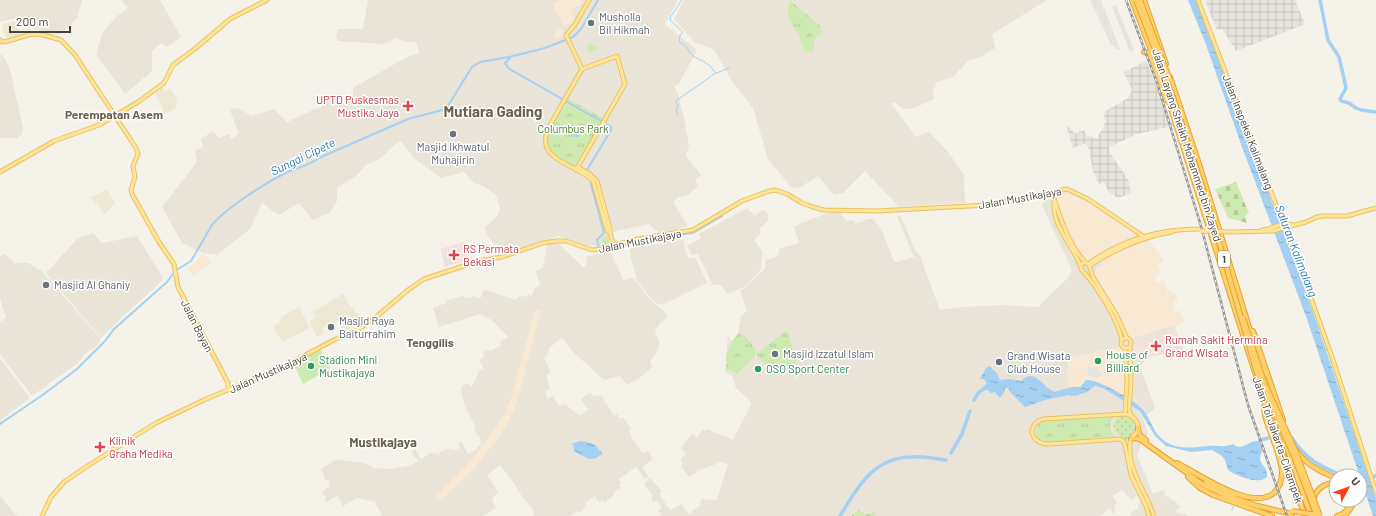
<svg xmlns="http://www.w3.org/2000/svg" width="1376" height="516" viewBox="0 0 1376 516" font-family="Barlow,sans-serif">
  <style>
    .residential { fill: #e9e4d7 }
    .commercial { fill: #f7e9d4 }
    .industrial { fill: url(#industrial-grid) }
    .education { fill: #eee7d3 }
    .medical { fill: #f5e0dc }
    .grass { fill: url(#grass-dots) }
    .cemetery { fill: url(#cemetery-stones) }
    .park { fill: url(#park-tufts) }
    .pitch { fill: #cfeab1 }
    .parking { fill: #e6e4e1 }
    .water { fill: url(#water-ripples) }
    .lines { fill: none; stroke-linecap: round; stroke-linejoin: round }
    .stream { stroke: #a4d1f3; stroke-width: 1 }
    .canal { stroke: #a4d1f3; stroke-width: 2 }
    .river { stroke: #a4d1f3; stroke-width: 3.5 }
    .major-casing { stroke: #e7c365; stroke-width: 5 }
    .highway-casing { stroke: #e2a636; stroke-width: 6 }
    .major { stroke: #ffe498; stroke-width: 3 }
    .highway { stroke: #ffd06a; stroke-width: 4 }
    .rail-casing { stroke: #989898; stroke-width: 2.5 }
    .rail { stroke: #fff; stroke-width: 1; stroke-dasharray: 3; stroke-linecap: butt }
    .major-bridge-casing { stroke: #e7c365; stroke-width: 5; stroke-linecap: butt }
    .highway-bridge-casing { stroke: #e2a636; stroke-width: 6; stroke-linecap: butt }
    .major-bridge { stroke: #ffe498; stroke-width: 3 }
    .highway-bridge { stroke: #ffd06a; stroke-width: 4 }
    .worship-dot { fill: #6b7280; stroke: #fff; stroke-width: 1.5 }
    .health-dot { fill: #e0444e; stroke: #fff; stroke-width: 1.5 }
    .leisure-dot { fill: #2e9e5b; stroke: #fff; stroke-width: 1.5 }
    .service-dot { fill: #5c6f8a; stroke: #fff; stroke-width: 1.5 }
    .labels { text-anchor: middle; stroke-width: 3; stroke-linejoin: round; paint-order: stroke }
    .shield { fill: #fff; stroke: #807b73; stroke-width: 1 }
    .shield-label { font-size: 10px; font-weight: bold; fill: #494237 }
    .worship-label { font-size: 11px; fill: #5b616d; stroke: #fff; text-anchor: start }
    .health-label { font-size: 11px; fill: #be3a42; stroke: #fff; text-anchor: start }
    .park-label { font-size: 11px; fill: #467d28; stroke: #fff }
    .street-label { font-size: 11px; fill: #494237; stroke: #fff }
    .leisure-label { font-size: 11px; fill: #27864d; stroke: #fff; text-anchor: start }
    .service-label { font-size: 11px; fill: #4e5e75; stroke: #fff; text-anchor: start }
    .neighbourhood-label { font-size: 12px; font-weight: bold; fill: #6c614e; stroke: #fff }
    .water-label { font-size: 12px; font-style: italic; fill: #2c7bb9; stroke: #fff }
    .quarter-label { font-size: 13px; font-weight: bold; fill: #6c614e; stroke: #fff }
    .district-label { font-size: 15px; font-weight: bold; fill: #6c614e; stroke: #fff }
  </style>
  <defs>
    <pattern id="industrial-grid" width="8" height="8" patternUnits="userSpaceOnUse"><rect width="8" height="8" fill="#e7e3dd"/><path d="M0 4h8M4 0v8" fill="none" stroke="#c8c4be"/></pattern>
    <pattern id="grass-dots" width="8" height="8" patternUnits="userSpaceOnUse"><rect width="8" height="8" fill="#cfeab1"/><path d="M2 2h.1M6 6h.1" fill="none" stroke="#b3ca99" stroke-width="1.8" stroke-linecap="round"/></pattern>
    <pattern id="cemetery-stones" width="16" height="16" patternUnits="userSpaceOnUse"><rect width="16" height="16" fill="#cfeab1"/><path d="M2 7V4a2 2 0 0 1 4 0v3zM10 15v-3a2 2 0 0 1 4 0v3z" fill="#b3ca99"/></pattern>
    <pattern id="park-tufts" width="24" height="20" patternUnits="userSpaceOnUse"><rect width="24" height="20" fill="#cfeab1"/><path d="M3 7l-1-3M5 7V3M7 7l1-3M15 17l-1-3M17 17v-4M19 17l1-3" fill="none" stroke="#b3ca99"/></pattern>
    <pattern id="water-ripples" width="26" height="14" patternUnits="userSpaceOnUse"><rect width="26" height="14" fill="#a4d1f3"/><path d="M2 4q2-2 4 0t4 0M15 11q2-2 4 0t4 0" fill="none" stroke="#88abc6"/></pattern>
  </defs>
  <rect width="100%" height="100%" fill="#f5f2e9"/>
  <!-- residential -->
  <path class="residential" d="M 0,0 L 82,0 L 77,18 L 60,34 L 50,35 L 35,29 L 17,18 L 0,22 Z
    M 121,0 L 160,0 L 181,37 L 167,47 L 161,43 L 152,51 L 152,71 L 125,94 L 96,54 L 103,32 L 116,17 L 128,8 Z
    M 368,0 L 678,0 L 665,24 L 697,50 L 679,84 L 674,86 L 678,94 L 684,119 L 689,145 L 686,156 L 701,175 L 695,180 L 698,187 L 687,195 L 679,197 L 673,202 L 688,226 L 673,231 L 659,233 L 649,224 L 613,232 L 614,238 L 621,244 L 603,247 L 586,245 L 558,236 L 516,250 L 511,253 L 498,255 L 498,249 L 488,237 L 485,227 L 496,218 L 500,210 L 496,195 L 483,186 L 474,183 L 464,172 L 441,178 L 414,158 L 401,141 L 394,145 L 381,158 L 366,165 L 356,176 L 337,187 L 337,201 L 330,212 L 313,220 L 299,203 L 279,215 L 262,203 L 250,229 L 217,255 L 203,253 L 182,243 L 162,207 L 197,162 L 195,150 L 203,148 L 201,139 L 213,131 L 219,138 L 229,134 L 231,139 L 239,134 L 230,110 L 238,108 L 252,116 L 274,109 L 287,122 L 313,110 L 322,107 L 329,97 L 339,93 L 345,98 L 353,96 L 353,88 L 405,58 L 419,53 L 416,42 L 406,42 L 396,38 L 383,44 L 338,41 L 336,37 L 338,29 L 363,29 Z
    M 684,0 L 1047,0 L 992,34 L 995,48 L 981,57 L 969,60 L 953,77 L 937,82 L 933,92 L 934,99 L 912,109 L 904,109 L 894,102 L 891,103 L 916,137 L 929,132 L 949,153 L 964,175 L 965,203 L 899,207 L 865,171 L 843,193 L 834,195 L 818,176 L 799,188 L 791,187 L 768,159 L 753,108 L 732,81 L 714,50 L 694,42 L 674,19 Z
    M 0,54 L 5,58 L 10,70 L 23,128 L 22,134 L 17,138 L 0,138 Z
    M 1061,192 L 1066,192 L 1082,197 L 1126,226 L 1149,241 L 1164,261 L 1157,263 L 1160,273 L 1154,276 L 1156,283 L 1164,281 L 1167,292 L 1171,291 L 1173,295 L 1176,294 L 1177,300 L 1174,301 L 1174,311 L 1180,311 L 1184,322 L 1175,325 L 1179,341 L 1179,346 L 1183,345 L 1183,351 L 1152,356 L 1148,358 L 1140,367 L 1155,408 L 1143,418 L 1148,433 L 1140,447 L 1137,455 L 1153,494 L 1163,490 L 1166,494 L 1164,495 L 1165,497 L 1168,496 L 1170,499 L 1174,500 L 1181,507 L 1176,510 L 1178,514 L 1180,513 L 1182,515 L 1185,513 L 1187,516 L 1131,516 L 1130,513 L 1138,508 L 1138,504 L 1140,501 L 1137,496 L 1132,500 L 1122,490 L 1112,496 L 1117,503 L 1114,505 L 1116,508 L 1114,509 L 1114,513 L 1113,514 L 1110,508 L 1104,513 L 1105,514 L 1100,516 L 662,516 L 658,511 L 662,508 L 656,500 L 653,502 L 651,498 L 653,497 L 644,484 L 650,478 L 662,491 L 659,494 L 670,510 L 681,504 L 689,514 L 700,505 L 701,499 L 717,500 L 728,464 L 721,462 L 698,471 L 689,477 L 681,466 L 683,464 L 680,459 L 686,454 L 681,448 L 693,433 L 696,438 L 703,429 L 705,431 L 707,429 L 733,440 L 752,403 L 736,388 L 733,377 L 725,372 L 728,335 L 731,341 L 737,338 L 741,316 L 747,310 L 740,291 L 747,286 L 766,267 L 765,260 L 777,257 L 779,249 L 799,243 L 794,227 L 802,223 L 830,212 L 840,212 L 846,221 L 854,220 L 855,224 L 868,219 L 874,219 L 876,224 L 878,224 L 883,233 L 894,262 L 898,262 L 914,257 L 897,216 L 900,215 L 915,250 L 920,256 L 940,310 L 962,307 L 1004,305 L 1038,307 L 1068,278 L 1072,270 L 1042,205 L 1044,202 Z
    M 747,208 L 755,216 L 763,209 L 768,214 L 768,221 L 760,228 L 760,234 L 754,240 L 762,251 L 761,269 L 746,286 L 728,294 L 721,285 L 713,285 L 698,254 L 692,255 L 687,246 L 701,238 L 699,234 Z
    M 93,233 L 102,243 L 137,236 L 163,278 L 158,285 L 132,308 L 101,338 L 46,273 L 77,239 Z
    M 683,240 L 685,249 L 689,259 L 695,257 L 707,283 L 662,305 L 656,303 L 652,300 L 637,281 L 631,259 L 630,248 Z
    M 560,242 L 559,244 L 584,268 L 587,263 L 585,257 L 610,251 L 624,281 L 633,277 L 650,300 L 662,309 L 668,317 L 659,324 L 655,333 L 660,343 L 655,355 L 650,360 L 652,367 L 642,376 L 627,385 L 620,376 L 604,380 L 572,351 L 562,338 L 549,348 L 549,351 L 544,358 L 551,372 L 546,375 L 550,389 L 545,391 L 547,399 L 553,396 L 559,406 L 565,404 L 580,416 L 588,409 L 581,400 L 582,398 L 590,392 L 593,396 L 601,395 L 614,416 L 617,414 L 620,419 L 623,417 L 631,429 L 629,431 L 633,440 L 643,453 L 648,451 L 653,459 L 642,467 L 648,477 L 645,479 L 636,467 L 619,479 L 621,483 L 619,485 L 621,488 L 614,492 L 614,495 L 604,503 L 603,500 L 599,502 L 595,496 L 584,504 L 586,507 L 579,513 L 577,511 L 570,516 L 534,516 L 533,513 L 534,511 L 521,495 L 514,483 L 500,465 L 487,475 L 498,492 L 493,497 L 492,500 L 496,508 L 483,516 L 381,516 L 382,515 L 374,501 L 373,502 L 371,501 L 357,498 L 343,506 L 337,495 L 327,502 L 325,500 L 327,498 L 322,493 L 329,486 L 329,480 L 326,481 L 321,469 L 334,461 L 337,460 L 358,462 L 370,465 L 373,468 L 391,469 L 408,466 L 418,461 L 413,455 L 412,451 L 415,449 L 421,459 L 430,453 L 433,453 L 440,455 L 439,452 L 449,448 L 450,450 L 453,449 L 454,450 L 460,448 L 458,443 L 462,442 L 468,454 L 475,450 L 481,443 L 480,438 L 474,429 L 475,425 L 464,404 L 461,390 L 462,386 L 467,383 L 472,386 L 480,369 L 483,369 L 482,364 L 479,361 L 484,357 L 483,354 L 484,352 L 489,350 L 491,351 L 501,345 L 500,342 L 508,337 L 493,321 L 480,314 L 439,327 L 433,308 L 446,303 L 447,300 L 463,296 L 466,298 L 474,296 L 480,299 L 484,290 L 495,293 L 516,300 L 518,297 L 523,296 L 525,297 L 529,294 L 532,297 L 532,294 L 534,291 L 533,289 L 540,285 L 535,270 L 538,271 L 543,267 L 545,255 L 546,248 L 548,244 Z
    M 5,254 L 14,263 L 28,263 L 43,272 L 101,339 L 97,346 L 85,354 L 78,363 L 32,396 L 0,354 L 0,322 L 6,318 L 0,298 L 0,257 Z
    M 0,358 L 30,398 L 0,421 Z
    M 0,496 L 17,516 L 0,516 Z"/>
  <!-- commercial -->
  <path class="commercial" d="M 560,0 L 580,0 L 582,4 L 571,9 L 574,16 L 573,21 L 563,26 L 553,4 Z
    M 561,28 L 564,34 L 555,40 L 554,36 L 556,35 L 555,31 Z
    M 1061,192 L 1072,193 L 1082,197 L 1134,231 L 1135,236 L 1133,238 L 1111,248 L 1090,261 L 1088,261 L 1084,259 L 1070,235 L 1057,201 L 1057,197 Z
    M 1149,241 L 1164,261 L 1157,264 L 1160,273 L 1154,276 L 1156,283 L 1164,281 L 1167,292 L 1171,291 L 1173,295 L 1176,294 L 1177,300 L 1174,301 L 1174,311 L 1180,311 L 1184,322 L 1134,338 L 1131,338 L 1126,334 L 1114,308 L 1092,271 L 1093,265 L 1108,255 L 1130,245 L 1135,245 Z
    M 202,253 L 205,255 L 211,263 L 193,277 L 188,268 L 195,263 Z
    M 535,310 L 541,311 L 516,405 L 504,430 L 476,467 L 441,501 L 436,496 L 471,461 L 498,425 L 510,402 Z
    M 1118,347 L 1124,350 L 1125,385 L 1123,396 L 1107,386 L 1090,380 L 1086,380 L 1080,387 L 1070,387 L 1068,389 L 1067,360 L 1070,358 Z"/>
  <!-- industrial -->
  <path class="industrial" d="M 1207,0 L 1295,0 L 1305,24 L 1236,51 L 1222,29 L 1217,30 L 1205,1 Z
    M 1146,61 L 1173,126 L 1137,134 L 1109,147 L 1110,153 L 1128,179 L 1131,193 L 1118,198 L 1109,192 L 1104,182 L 1099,184 L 1093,171 L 1089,149 L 1086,143 L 1073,148 L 1067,127 L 1070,128 L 1075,134 L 1084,130 L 1087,136 L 1097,138 L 1103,128 L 1105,122 L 1104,112 L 1128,98 L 1132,90 L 1124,72 Z"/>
  <!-- education -->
  <path class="education" d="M 15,21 L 21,36 L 7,40 L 2,29 L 2,24 Z
    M 162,87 L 165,91 L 171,89 L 178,102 L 175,104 L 176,108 L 165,114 L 155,93 Z
    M 107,189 L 115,203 L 105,214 L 91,197 Z
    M 343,294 L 350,306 L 353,308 L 356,313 L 358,313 L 363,323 L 343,332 L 337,321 L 322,328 L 324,333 L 317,337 L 309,322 L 325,312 L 315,317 L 313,312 Z
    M 299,307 L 310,328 L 282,342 L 273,326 L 280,323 L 281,317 Z"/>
  <!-- medical -->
  <path class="medical" d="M 464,242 L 469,260 L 445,267 L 440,249 Z
    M 1176,331 L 1179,341 L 1179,346 L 1183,345 L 1183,351 L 1152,356 L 1141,361 L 1140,355 L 1132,357 L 1131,350 L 1133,344 Z
    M 103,441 L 106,448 L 98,453 L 95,446 Z"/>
  <!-- grass -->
  <path class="grass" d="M 1196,0 L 1198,0 L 1281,217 L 1293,225 L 1285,227 L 1336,369 L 1336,373 L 1339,378 L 1376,491 L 1376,498 L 1314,313 L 1283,228 L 1284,227 L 1282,225 Z
    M 1120,416 C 1128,416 1139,420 1134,431 C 1132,436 1127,437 1127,444 L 1126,444 C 1122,435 1104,428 1120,416 Z"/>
  <!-- cemetery -->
  <path class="cemetery" d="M 1236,182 L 1249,213 L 1245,216 L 1247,223 L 1228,218 L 1215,189 Z
    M 859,510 L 866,515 L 873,512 L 877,516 L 851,516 Z"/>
  <!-- park -->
  <path class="park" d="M 790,0 L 821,27 L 822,31 L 820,35 L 816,36 L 813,51 L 805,52 C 803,47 801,41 799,36 C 791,21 784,19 790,0 Z
    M 589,43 L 599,48 L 589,53 L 587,48 Z
    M 567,98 L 603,118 L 578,163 L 574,165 C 568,164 564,161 560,158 C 539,146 547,133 556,116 C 560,110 563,102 567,98 Z
    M 608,235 C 609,239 611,242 608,246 L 601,246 L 603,238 Z
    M 787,330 L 797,363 L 774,375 L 756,354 Z
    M 739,333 L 745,336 L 756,349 L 755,356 L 737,374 L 726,369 C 727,352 726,346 739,333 Z
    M 1113,417 C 1109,424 1109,430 1115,437 L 1046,442 L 1039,439 L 1036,433 L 1038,425 L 1043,421 Z"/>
  <!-- pitch -->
  <path class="pitch" d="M 320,349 L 330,369 L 303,384 L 293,363 Z
    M 1013,356 L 1018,358 L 1012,377 L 1007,376 Z"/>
  <!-- parking -->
  <path class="parking" d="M 1090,0 L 1101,0 L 1120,49 L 1118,50 L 1111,45 Z
    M 1116,5 L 1134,50 L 1130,52 L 1112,7 Z
    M 448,252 L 452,264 L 445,266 L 442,253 Z
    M 1102,260 L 1104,264 L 1099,268 L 1097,267 L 1096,270 L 1097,271 L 1093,273 L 1092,271 L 1093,266 Z
    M 1096,367 L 1102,373 L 1098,378 L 1088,375 L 1087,368 Z"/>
  <!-- water -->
  <path class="water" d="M 1188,0 L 1196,0 L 1311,306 L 1376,498 L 1376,516 L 1373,516 L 1307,319 L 1242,147 L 1205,42 Z
    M 573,125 L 576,126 L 577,128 L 576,131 L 579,133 L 579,137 L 575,137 L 573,134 L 569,135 L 570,132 L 569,128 Z
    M 989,366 L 996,372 L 1000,380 L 1010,379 L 1021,381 C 1034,367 1042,386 1054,392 L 1072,387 L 1080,387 L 1086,380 C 1098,379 1136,401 1144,411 C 1150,418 1152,428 1158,435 C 1172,451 1190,448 1209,446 C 1219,445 1222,448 1233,444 C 1243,452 1248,440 1258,441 L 1263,449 C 1262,452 1260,455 1260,459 C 1261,466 1268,467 1267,477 C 1259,485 1236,476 1228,470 L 1225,460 L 1222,456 L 1212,450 L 1191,452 L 1166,446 L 1155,436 L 1140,411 L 1103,388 L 1095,386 L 1087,392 L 1075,396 L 1068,395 L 1045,400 L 1025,407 L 1011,393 L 1008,388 L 1005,388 L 1005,391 L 1000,398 L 995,392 L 991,393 L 983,387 L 986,384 L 986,382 L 984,379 L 980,379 L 986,368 Z
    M 581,441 L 594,444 L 603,454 C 601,454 600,456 598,457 C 590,462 580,455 574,451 L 573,445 L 571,444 Z"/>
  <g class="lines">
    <!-- stream -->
    <path class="stream" d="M 682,0 L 671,16 L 670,20 L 683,32 L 680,35 L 679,42 C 686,45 687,47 690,53 C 695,60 709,60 715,73
      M 678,115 L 676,111 L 678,106 L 676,102 L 678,99 L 699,85 L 714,74 L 729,68
      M 1232,510 L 1234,505"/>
    <!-- canal -->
    <path class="canal" d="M 510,58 L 505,63 L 508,68 L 599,120
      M 587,170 L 611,130 L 611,127 L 598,119
      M 591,184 L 604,233 L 597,240 L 600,252 L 655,238
      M 666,236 L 693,233 L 722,216
      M 0,424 L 44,394 L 77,369 L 105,341 L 114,329 L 167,282 L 175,271 L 191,261 L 212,225 C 226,208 268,181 288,172 C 299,167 310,165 319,158 L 408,119 L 446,109 L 472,67 L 480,62 L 509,57 L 545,48 L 573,37 L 581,29 L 598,0"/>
    <!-- river -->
    <path class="river" d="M 1320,0 L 1328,40 L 1339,57 L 1345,83 L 1346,88 L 1340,99 L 1341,101 L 1349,103 L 1356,108 L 1361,110 L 1376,112
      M 974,400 L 979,392 L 987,387
      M 1292,438 C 1305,459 1321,467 1344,476
      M 1259,442 L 1260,440 L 1268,438
      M 951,453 L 962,434 L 970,411
      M 1374,477 L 1376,475
      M 840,516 C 857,487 874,457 912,457 C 924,456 935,459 946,460"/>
    <defs>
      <path id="major" d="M 1198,0 L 1306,284 L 1332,357 L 1376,492
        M 0,40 L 2,42 L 8,41 L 25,36 L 33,34 L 43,35 L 61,40 L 75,55 L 136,148 L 138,154 L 133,166 L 135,177 L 131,190 L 132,194 L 159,242 L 174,264 L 178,287 L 228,383 L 228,390
        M 582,69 L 549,127 C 533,161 576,163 593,181 L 607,230 L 610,233 L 614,246
        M 577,167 L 590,174 L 597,181 L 610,229 L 610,233
        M 576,170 L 625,84 L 617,56 L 582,69 L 566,35 L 574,26 L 589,0
        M 0,172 L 54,141 L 99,125 L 138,102 L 164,83 L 173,65 L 196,48 L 230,19 L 267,0
        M 1052,192 C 1059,215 1069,246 1086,263
        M 1054,201 C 1051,224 1073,246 1081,267
        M 1262,230 C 1272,229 1284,221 1293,225
        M 1232,232 L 1273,231 L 1306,222 L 1317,217 L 1323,216 L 1347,216 L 1376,208
        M 1088,264 C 1123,239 1158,229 1201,229
        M 1089,266 C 1115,249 1141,237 1172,232
        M1121 343a5 5 0 1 1 10 0a5 5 0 1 1-10 0Z
        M 1122,340 C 1117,318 1096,285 1081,269 L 1081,265 L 1083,263 L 1087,263 L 1089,265 L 1093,277 L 1116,314 L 1127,338
        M 1130,347 L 1131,383 L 1129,410 L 1131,415
        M 1125,414 L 1127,383 L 1125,348
        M 42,516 L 51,497 L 64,482 L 86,467 L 156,423 L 204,400 L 286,365 L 336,339 L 359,329 L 375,318 L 408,290 L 424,279 L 479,261 L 502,257 L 543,243 L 556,241 L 566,241 L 592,250 L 601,249 L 637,239 L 693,230 L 742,201 L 769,191 L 776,190 L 787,194 L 802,203 L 813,207 L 824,210 L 877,211 L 988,205 L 1067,189 L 1088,199 L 1146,238
        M 1149,516 L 1146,506 L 1131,475 L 1125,445 L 1123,441 L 1120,439 L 1050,444 C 1029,445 1026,423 1044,419 L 1125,414 C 1133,415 1141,423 1137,432 C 1135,435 1132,436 1131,439 C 1129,443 1130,448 1130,451 C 1131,475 1147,494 1154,516"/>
      <path id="highway" d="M 1132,0 L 1160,74 L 1265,404 L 1305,516
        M 1144,0 L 1166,64
        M 1144,52 L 1148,53 L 1150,56 L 1166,100
        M 1170,77 L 1199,164 L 1264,376
        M 1253,331 L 1283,420
        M 1138,428 L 1139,434 L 1146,440
        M 1280,428 L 1311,516
        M 1131,439 L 1136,438 L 1141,440 L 1205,486 L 1230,497 L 1258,506 L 1292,514
        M 1297,451 C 1306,465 1321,472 1336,478
        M 1177,463 C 1199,474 1253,513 1275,492 C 1280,486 1282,480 1282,472 C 1281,455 1270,433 1265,416 L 1264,407
        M 1188,477 L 1200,488 L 1213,495 L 1272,516
        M 1206,482 L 1234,496
        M 1313,500 C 1316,489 1325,482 1336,483
        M 1337,516 C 1345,514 1350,508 1350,500
        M 1345,516 L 1352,506 L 1353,500"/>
    </defs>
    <!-- major casing -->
    <use href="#major" class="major-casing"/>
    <!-- highway casing -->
    <use href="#highway" class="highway-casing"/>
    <!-- major -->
    <use href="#major" class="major"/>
    <!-- highway -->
    <use href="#highway" class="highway"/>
    <defs>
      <path id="rail" d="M 1126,0 L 1157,83 L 1201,226 L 1248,405 L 1287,516"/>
    </defs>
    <!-- rail casing -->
    <use href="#rail" class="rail-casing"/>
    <!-- rail -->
    <use href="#rail" class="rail"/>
    <defs>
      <path id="major-bridge" d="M 1201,231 L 1232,232"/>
      <path id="highway-bridge" d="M 1136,0 L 1172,94 L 1187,140 L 1209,207 L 1257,373 L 1293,454 L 1317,516
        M 1140,0 L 1170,80
        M 1243,318 L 1264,382 L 1296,452 L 1320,516
        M 1292,511 L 1317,515"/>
    </defs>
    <!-- major-bridge casing -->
    <use href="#major-bridge" class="major-bridge-casing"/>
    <!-- highway-bridge casing -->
    <use href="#highway-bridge" class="highway-bridge-casing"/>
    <!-- major-bridge -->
    <use href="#major-bridge" class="major-bridge"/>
    <!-- highway-bridge -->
    <use href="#highway-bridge" class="highway-bridge"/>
  </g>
  <!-- markers -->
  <g class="worship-dot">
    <circle cx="591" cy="23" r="4"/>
    <circle cx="453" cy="134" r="4"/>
    <circle cx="46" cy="285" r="4"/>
    <circle cx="331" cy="327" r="4"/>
    <circle cx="775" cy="354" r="4"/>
  </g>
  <g class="health-dot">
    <path d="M406 100h4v4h4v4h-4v4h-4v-4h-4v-4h4z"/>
    <path d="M452 249h4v4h4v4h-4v4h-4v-4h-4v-4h4z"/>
    <path d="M1154 340h4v4h4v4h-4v4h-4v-4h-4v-4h4z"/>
    <path d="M98 441h4v4h4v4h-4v4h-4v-4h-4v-4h4z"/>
  </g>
  <g class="leisure-dot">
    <circle cx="1098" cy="361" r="4"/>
    <circle cx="311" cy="366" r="4"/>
    <circle cx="758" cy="369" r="4"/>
  </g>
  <circle class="service-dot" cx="999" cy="362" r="4"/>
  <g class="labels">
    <!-- shield labels -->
    <rect class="shield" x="1218" y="251" width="12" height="16" rx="3"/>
    <g class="shield-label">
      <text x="1224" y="263">1</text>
    </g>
    <!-- worship labels -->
    <g class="worship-label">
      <text x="599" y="21">Musholla<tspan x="599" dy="13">Bil Hikmah</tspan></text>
      <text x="453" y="151" text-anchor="middle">Masjid Ikhwatul<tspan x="453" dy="13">Muhajirin</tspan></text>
      <text x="54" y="289">Masjid Al Ghaniy</text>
      <text x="339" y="325">Masjid Raya<tspan x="339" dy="13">Baiturrahim</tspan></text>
      <text x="783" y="358">Masjid Izzatul Islam</text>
    </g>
    <!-- health labels -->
    <g class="health-label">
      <text x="399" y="104" text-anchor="end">UPTD Puskesmas<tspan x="399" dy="13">Mustika Jaya</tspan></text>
      <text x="463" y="253">RS Permata<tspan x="463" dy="13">Bekasi</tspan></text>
      <text x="1165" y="344">Rumah Sakit Hermina<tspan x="1165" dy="13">Grand Wisata</tspan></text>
      <text x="109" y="445">Klinik<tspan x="109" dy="13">Graha Medika</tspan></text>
    </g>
    <!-- park labels -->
    <g class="park-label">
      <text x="573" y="133">Columbus Park</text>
    </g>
    <!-- street labels -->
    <g class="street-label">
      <text transform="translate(1248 132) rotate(69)" y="4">Jalan Inspeksi Kalimalang</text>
      <text transform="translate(1187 145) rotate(72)" y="4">Jalan Layang Sheikh Mohammed bin Zayed</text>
      <text transform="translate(1020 198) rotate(-10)" y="4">Jalan Mustikajaya</text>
      <text transform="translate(640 241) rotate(-11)" y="4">Jalan Mustikajaya</text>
      <text transform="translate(197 326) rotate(63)" y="4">Jalan Bayan</text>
      <text transform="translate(268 373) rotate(-24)" y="4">Jalan Mustikajaya</text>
      <text transform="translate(1278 440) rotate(71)" y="4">Jalan Tol Jakarta–Cikampek</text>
    </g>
    <!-- leisure labels -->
    <g class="leisure-label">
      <text x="1106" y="359">House of<tspan x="1106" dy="13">Billiard</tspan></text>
      <text x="319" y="364">Stadion Mini<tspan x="319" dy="13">Mustikajaya</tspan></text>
      <text x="766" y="373">OSO Sport Center</text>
    </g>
    <!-- service labels -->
    <g class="service-label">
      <text x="1007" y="360">Grand Wisata<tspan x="1007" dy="13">Club House</tspan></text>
    </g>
    <!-- neighbourhood labels -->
    <g class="neighbourhood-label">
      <text x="114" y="119">Perempatan Asem</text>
      <text x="430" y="347">Tenggilis</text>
    </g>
    <!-- water labels -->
    <g class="water-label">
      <text transform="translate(303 157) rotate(-26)" y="4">Sungai Cipete</text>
      <text transform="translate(1296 251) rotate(69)" y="4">Saluran Kalimalang</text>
    </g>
    <!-- quarter labels -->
    <g class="quarter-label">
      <text x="383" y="447">Mustikajaya</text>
    </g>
    <!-- district labels -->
    <g class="district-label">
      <text x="493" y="117">Mutiara Gading</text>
    </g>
  </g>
  <!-- north arrow -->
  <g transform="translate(1348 488) rotate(49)"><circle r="19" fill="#ffffff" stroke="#b6b3af"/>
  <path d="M0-3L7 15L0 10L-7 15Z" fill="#ff3e16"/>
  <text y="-6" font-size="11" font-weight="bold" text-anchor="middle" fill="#494237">U</text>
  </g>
  <!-- scale -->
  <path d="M10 26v6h60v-6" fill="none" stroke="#494237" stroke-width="2"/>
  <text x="16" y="26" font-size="12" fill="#494237" stroke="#ffffff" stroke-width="3" paint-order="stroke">200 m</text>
</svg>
